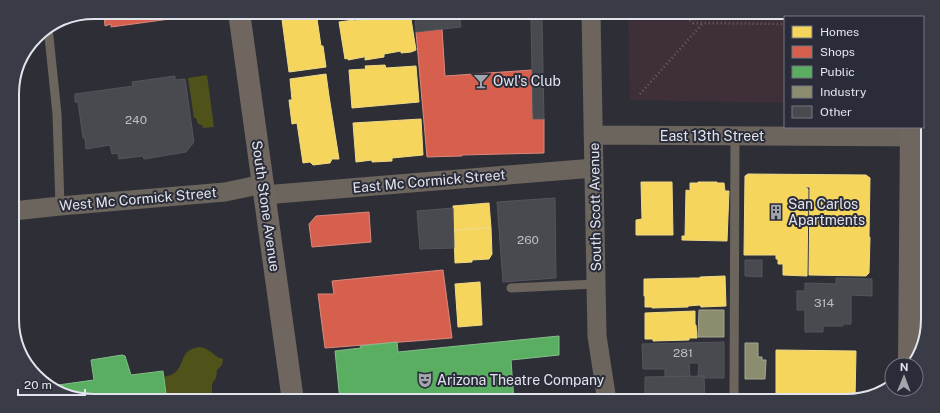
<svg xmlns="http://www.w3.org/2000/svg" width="940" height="413" viewBox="0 0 940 413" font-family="'Public Sans',sans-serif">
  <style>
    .commercial { fill: #3f2f38 }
    .green { fill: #4f5219 }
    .homes { fill: #f6d55c; stroke: #f0da87 }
    .shops { fill: #d6604d; stroke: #da887d }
    .public { fill: #5aae61; stroke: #83be8b }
    .industry { fill: #8c8c6e; stroke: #a6a694 }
    .building { fill: #494a50; stroke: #54555b }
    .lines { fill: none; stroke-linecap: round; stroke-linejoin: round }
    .path { stroke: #686461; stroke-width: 2.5; stroke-dasharray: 1 3; stroke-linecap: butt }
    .lane { stroke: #6c655e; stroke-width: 9 }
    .street { stroke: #6c655e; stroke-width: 19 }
    .secondary { stroke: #6f6660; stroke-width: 22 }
    .labels { text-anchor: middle; stroke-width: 4; stroke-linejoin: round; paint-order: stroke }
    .number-label { font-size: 12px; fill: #bcbec5 }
    .poi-label { font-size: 14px; fill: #e2e4ec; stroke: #2a2d39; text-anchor: start }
    .street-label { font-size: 14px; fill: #e2e4ec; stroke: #2a2d39 }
    .rim { fill: none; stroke: #e2e4ec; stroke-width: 2 }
  </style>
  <rect width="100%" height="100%" fill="#2e2f36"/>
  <!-- commercial -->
  <path class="commercial" d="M 628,12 L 846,12 L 871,17 L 785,17 L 785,103 L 630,100 Z"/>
  <!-- green -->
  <path class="green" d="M 207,75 L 214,127 L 203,128 L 202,125 L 198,124 L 196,118 L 194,118 L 188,78 Z
    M 200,347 C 212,349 213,357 223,359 L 222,365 L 217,370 L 216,378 L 213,382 L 212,385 L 212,401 L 167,401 L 164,377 C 190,372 174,350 200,347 Z"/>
  <!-- homes -->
  <path class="homes" d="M 281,12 L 316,12 L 321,46 L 323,46 L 326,67 L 289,72 Z
    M 410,13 L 416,50 L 411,52 L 401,53 L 401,51 L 384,54 L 384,57 L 365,60 L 365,56 L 364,56 L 364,57 L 348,60 L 348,58 L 345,59 L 339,22 L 354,20 L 354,21 Z
    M 385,65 L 386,68 L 416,66 L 419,102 L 352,108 L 349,70 L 366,69 L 365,66 Z
    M 326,74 L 329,96 L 339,159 L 332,159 L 330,163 L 313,165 L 310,162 L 303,163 L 297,123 L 292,124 L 289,100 L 292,100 L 290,79 Z
    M 421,119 L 423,155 L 392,158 L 392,161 L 372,162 L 372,160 L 356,162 L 353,123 Z
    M 748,174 L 866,175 L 870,178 L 869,236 L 870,238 L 869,273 L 866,276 L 809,275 L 810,187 L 806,187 L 806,188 L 808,189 L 807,276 L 783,275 L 783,264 L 778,264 L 778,259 L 776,259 L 776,255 L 744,255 L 745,176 Z
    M 641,182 L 672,182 L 673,235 L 636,235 L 636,220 L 642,219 Z
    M 698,182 L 717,182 L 717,183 L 724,183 L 725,191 L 729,191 L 727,241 L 682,240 L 682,236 L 685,236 L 686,190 L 690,191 L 690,183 L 698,183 Z
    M 489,203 L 491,228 L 454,230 L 453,206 Z
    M 491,228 L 492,254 L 489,259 L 472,260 L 472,262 L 455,263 L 454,230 Z
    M 725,276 L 726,306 L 701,307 L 700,305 L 688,306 L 688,307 L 652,308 L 652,307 L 645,307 L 645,296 L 644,296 L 644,279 L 694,278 L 700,278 L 700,277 Z
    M 480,282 L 482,325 L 458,327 L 455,284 Z
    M 695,311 L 695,325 L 696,325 L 697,338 L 689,338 L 689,340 L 653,341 L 653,339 L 645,339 L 645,313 Z
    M 776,350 L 856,351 L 855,399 L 851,401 L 776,401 Z"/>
  <!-- shops -->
  <path class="shops" d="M 109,12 L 169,12 L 170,19 L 111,27 L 111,24 L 105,26 L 104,15 L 109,14 Z
    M 442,29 L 445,76 L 532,70 L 533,119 L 544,119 L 544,153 L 462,155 L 462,156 L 427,157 L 416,32 Z
    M 369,212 L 371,242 L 312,247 L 309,224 L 316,216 Z
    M 443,270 L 452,338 L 325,348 L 318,294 L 334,294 L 332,281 Z"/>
  <!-- public -->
  <path class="public" d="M 689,12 L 772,12 L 772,15 L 689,15 Z
    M 559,336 L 559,355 L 511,360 L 514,401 L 340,401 L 335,351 L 361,348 L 360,346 L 397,342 L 398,352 Z
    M 122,355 L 125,356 L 131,375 L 163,371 L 167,401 L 94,401 L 63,395 L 59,392 L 58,385 L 94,380 L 91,360 Z"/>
  <!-- industry -->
  <path class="industry" d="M 699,310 L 724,310 L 724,337 L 698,337 Z
    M 745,343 L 758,343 L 758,357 L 762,357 L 762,360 L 766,360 L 765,379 L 745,379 Z"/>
  <!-- building -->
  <path class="building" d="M 415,12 L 430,12 L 431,16 L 459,12 L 461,27 L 416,32 Z
    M 542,18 L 544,119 L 533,119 L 531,19 Z
    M 175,76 L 175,80 L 185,79 L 194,142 L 186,152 L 144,159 L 143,156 L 119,159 L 118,153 L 112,154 L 110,145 L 86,149 L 85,138 L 83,138 L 78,102 L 75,102 L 75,94 L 133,86 L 132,82 Z
    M 555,198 L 556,278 L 503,282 L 497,202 Z
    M 453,208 L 454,248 L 420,249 L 417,211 Z
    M 745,260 L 762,260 L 762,277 L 745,276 Z
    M 836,278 L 872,279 L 872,296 L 851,295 L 851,324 L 843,324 L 843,326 L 823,326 L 823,332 L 805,332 L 805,310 L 797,310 L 797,291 L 805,291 L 805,283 L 836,284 Z
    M 724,342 L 724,378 L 704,378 L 704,376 L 698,376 L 699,363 L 689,363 L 690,376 L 665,377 L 665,369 L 643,369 L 642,344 Z
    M 704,376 L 705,401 L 645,401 L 645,377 Z"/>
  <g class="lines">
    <!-- path -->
    <path class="path" d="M 681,12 L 693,23 L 785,24
      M 825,12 L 825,17
      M 786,17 L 786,12
      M 640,94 L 703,23"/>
    <!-- lane -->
    <path class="lane" d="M 48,27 L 57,114 L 60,206
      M 511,288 L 596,284
      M 734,401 L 735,136"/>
    <!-- street -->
    <path class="street" d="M 591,12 L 597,336 L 607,401
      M 593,135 L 927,137
      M 264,195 L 594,168
      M 13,211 L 60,206 L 225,192 L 263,184"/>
    <!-- secondary -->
    <path class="secondary" d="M 239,12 L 293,401
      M 909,365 L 911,127"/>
  </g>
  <!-- icons -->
  <defs>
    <symbol id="bar-bare" viewBox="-9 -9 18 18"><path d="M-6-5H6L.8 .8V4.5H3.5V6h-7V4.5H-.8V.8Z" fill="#a3a5ac" stroke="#2a2d39" stroke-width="2.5" paint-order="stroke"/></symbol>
    <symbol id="building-bare" viewBox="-9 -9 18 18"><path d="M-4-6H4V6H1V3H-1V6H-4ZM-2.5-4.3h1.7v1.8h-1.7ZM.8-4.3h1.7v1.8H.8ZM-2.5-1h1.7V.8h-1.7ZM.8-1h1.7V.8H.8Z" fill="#a3a5ac" stroke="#2a2d39" stroke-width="2.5" paint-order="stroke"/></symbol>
    <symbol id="theatre-bare" viewBox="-9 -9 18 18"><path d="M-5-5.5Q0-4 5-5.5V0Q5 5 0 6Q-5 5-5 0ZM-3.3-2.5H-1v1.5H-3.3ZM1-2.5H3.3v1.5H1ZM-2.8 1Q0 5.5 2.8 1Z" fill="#a3a5ac" stroke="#2a2d39" stroke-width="2.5" paint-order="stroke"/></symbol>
  </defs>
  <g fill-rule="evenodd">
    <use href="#bar-bare" x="470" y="70" width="22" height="22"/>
    <use href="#building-bare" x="765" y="201" width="22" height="22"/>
    <use href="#theatre-bare" x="414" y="369" width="22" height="22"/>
  </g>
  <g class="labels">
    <!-- number labels -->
    <g class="number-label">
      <text x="136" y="124">240</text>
      <text x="528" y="244">260</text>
      <text x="824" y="307">314</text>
      <text x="683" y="357">281</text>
    </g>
    <!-- poi labels -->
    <g class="poi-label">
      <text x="493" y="86">Owl's Club</text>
      <text x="788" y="209">San Carlos<tspan x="788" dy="16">Apartments</tspan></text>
      <text x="437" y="385">Arizona Theatre Company</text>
    </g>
    <!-- street labels -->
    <g class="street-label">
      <text x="712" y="141">East 13th Street</text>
      <text transform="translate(429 181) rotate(-5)" y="5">East Mc Cormick Street</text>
      <text transform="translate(138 199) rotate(-5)" y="5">West Mc Cormick Street</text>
      <text transform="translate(266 206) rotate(82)" y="5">South Stone Avenue</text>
      <text transform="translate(595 207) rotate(-91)" y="5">South Scott Avenue</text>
    </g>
  </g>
  <!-- crop -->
  <path d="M0 0H940V413H0ZM94 19H846A75 75 0 0 1 921 94V319A75 75 0 0 1 846 394H94A75 75 0 0 1 19 319V94A75 75 0 0 1 94 19Z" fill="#393c47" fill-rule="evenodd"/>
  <path class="rim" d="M94 19H846A75 75 0 0 1 921 94V319A75 75 0 0 1 846 394H94A75 75 0 0 1 19 319V94A75 75 0 0 1 94 19Z"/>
  <!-- legend -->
  <rect x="784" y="16" width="140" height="112" fill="#2a2d39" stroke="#747681"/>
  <rect x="792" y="26" width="20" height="12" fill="#f6d55c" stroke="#747681"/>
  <text x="820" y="36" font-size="12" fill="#e2e4ec">Homes</text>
  <rect x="792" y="46" width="20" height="12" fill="#d6604d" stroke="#747681"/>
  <text x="820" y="56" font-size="12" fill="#e2e4ec">Shops</text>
  <rect x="792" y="66" width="20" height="12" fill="#5aae61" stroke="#747681"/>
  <text x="820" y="76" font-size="12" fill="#e2e4ec">Public</text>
  <rect x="792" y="86" width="20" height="12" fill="#8c8c6e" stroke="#747681"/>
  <text x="820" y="96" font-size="12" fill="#e2e4ec">Industry</text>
  <rect x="792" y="106" width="20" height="12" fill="#494a50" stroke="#747681"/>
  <text x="820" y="116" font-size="12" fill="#e2e4ec">Other</text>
  <!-- north arrow -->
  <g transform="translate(904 377) rotate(1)"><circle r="19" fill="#2a2d39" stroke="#747681"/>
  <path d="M0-3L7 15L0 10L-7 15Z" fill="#a3a5ac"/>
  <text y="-6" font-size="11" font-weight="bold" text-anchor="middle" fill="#e2e4ec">N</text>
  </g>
  <!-- scale -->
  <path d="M18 389v6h67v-6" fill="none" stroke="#e2e4ec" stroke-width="2"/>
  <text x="24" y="389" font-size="12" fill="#e2e4ec" stroke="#2a2d39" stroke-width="3" paint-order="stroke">20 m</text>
</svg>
